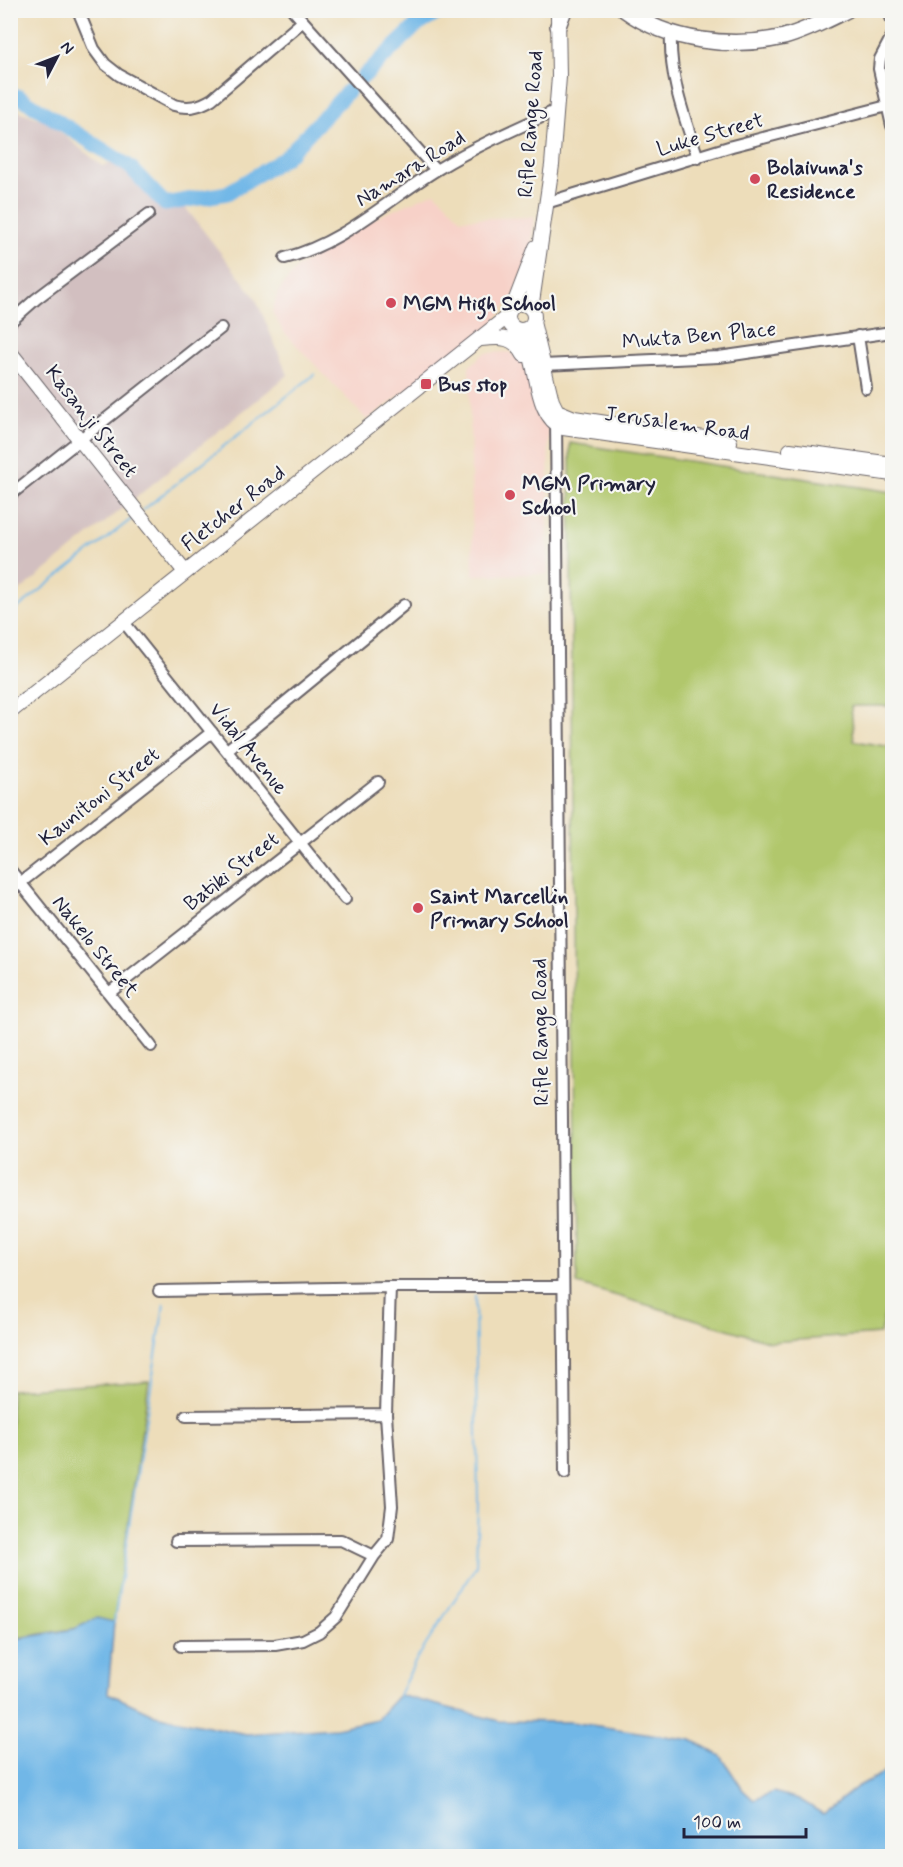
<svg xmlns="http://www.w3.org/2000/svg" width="903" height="1867" viewBox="0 0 903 1867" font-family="Mynerve,sans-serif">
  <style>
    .built { fill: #f7d1c8 }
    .industrial { fill: #d2bfc0 }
    .green { fill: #b1c76c; stroke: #6a7454; stroke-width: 1.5 }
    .water { fill: #71b7e7; stroke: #4a6c91; stroke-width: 1.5 }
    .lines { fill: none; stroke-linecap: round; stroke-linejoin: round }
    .stream { stroke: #71b7e7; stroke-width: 2 }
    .river { stroke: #71b7e7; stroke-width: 15 }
    .minor-casing { stroke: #696367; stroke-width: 14 }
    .major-casing { stroke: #696367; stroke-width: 16 }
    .highway-casing { stroke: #696367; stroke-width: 18 }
    .minor { stroke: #fff; stroke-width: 10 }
    .major { stroke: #fff; stroke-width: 14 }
    .highway { stroke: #fff; stroke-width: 15 }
    .poi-dot { fill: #d1495b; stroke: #f6f6f2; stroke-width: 2 }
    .labels { text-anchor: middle; stroke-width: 4.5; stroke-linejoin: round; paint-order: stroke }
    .street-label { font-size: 21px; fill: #22223b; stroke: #f6f6f2 }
    .poi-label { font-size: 21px; font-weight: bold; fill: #22223b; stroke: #f6f6f2; text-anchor: start }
  </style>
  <rect width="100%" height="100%" fill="#f6f6f2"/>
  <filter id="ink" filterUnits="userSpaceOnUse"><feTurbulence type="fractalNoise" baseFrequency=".0167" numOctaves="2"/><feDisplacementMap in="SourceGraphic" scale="12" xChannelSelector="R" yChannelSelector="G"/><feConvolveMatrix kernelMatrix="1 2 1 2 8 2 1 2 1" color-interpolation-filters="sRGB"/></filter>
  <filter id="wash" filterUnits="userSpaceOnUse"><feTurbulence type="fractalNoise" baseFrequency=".008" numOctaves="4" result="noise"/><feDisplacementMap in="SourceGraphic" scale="24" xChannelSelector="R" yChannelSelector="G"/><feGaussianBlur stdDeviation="1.35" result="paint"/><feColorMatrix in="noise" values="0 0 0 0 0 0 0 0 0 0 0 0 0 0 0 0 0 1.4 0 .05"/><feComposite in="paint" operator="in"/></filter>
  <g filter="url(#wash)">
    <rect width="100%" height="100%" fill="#edddba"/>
    <!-- built -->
    <path class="built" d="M 435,192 L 461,219 L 534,217 L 531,249 L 515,295 L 486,331 L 367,420 L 283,331 L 272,312 L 278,292 L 297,268 L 360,225 Z
      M 509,352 L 521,359 L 549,417 L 547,574 L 473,575 L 469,367 L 484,353 Z"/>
    <!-- industrial -->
    <path class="industrial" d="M 11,103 L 19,111 L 48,122 L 102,166 L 113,163 L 133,173 L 149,193 L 185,207 L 255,297 L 288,375 L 11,598 Z"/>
    <!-- green -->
    <path class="green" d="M 570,443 L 892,492 L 892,706 L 851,706 L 854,741 L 892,747 L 892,1282 L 880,1334 L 771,1342 L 577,1284 Z
      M 149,1381 L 114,1622 L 11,1639 L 11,1390 Z"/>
    <!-- water -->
    <path class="water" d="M 97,1618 L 114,1622 L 108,1693 L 155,1715 L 246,1734 L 336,1728 L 377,1719 L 399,1695 L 499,1721 L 571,1722 L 692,1740 L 721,1756 L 743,1790 L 754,1800 L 773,1792 L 799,1799 L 823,1814 L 857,1787 L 892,1768 L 892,1856 L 11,1856 L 11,1640 L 74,1629 Z"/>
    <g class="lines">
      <!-- stream -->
      <path class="stream" d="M 143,510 L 315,374
        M 10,614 L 134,517
        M 114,1622 L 164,1304
        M 399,1695 L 415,1662 L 476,1566 L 478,1504 L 475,1295"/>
      <!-- river -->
      <path class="river" d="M 363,77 L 416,26 L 443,10
        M 10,94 L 20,97 L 130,167 L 165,204 L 227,193 L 285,158 L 349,90"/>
    </g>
  </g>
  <g filter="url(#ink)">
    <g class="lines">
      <defs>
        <path id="minor" d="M 78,10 L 94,49 L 105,64 L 119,75 L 174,105 C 188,109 199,107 212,99 L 303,21
          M 293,10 L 436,170
          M 889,10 L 892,21
          M 671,33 C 669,77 684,116 698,158
          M 892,36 L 880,59 L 879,69 L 892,126
          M 546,203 L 732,146 L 887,106
          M 285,258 C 344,243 387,200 438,169 C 476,146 517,128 557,110
          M 10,322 L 36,299 L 149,214
          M 858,336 L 866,388
          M 543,365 L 719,357 L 892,332
          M 556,417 L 565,1473
          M 10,495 L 221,328
          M 123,621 L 345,899
          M 227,750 L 404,605
          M 10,870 L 151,1046
          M 10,891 L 212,732
          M 109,993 L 378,782
          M 159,1291 L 390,1287 L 563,1287
          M 186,1416 L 386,1414
          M 176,1541 L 341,1540 L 374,1556
          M 181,1646 L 275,1645 L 303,1640 L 319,1632 L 336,1617 L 374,1556 L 388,1539 L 392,1506 L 386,1414 L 390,1287"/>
        <path id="major" d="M508 317a13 13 0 1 1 26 0a13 13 0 1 1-26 0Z
          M 513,307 L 536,247
          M 531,309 L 552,165 L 559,77 L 558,16
          M 533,322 L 552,401 L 557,411 L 574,418 L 730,442
          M 521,331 C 524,339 529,348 531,357 C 538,379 538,417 563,428 L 892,474
          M 481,339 C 502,337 514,336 524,355
          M 10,352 L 185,572
          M 790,450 L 892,464
          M 10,712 L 508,316"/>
        <path id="highway" d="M 625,10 C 669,42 732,49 784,37 C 806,31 827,20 847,10
          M 558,26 L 564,10"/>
      </defs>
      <!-- minor casing -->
      <use href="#minor" class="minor-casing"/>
      <!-- major casing -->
      <use href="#major" class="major-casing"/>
      <!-- highway casing -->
      <use href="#highway" class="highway-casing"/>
      <!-- minor -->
      <use href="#minor" class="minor"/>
      <!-- major -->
      <use href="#major" class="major"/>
      <!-- highway -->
      <use href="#highway" class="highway"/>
    </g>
  </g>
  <!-- markers -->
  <g class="poi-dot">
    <circle cx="755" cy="179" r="6"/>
    <circle cx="391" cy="303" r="6"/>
    <rect x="420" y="378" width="12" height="12" rx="3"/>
    <circle cx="510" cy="495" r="6"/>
    <circle cx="418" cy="908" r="6"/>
  </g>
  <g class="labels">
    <!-- street labels -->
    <g class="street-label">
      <text transform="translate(530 124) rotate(-86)" y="7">Rifle Range Road</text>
      <text transform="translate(710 134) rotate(-16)" y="7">Luke Street</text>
      <text transform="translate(410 168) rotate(-32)" y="7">Namara Road</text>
      <text transform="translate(699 335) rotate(-5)" y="7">Mukta Ben Place</text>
      <text transform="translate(92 421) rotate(52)" y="7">Kasanji Street</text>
      <text transform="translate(677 423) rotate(8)" y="7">Jerusalem Road</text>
      <text transform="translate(233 508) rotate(-38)" y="7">Fletcher Road</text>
      <text transform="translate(249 748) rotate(51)" y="7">Vidal Avenue</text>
      <text transform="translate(99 796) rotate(-38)" y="7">Kaunitoni Street</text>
      <text transform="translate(231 871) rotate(-38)" y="7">Batiki Street</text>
      <text transform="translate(96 946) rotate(51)" y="7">Nakelo Street</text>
      <text transform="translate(540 1032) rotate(-91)" y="7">Rifle Range Road</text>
    </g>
    <!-- poi labels -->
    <g class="poi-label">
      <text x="767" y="174">Bolaivuna's<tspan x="767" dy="24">Residence</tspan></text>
      <text x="403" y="310">MGM High School</text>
      <text x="438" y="391">Bus stop</text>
      <text x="522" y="490">MGM Primary<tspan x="522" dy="24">School</tspan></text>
      <text x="430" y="903">Saint Marcellin<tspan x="430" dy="24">Primary School</tspan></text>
    </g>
  </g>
  <!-- margin -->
  <rect width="903" height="1867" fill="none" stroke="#f6f6f2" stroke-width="36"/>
  <!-- north arrow -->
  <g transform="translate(57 57) rotate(48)" stroke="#f6f6f2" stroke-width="4.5" paint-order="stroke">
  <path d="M0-4.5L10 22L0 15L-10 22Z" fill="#22223b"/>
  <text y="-9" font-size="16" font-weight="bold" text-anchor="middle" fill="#22223b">N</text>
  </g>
  <!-- scale -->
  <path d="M684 1828v9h122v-9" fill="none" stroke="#22223b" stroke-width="3"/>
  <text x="693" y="1828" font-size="18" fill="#22223b" stroke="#f6f6f2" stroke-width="4.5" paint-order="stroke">100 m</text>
</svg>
